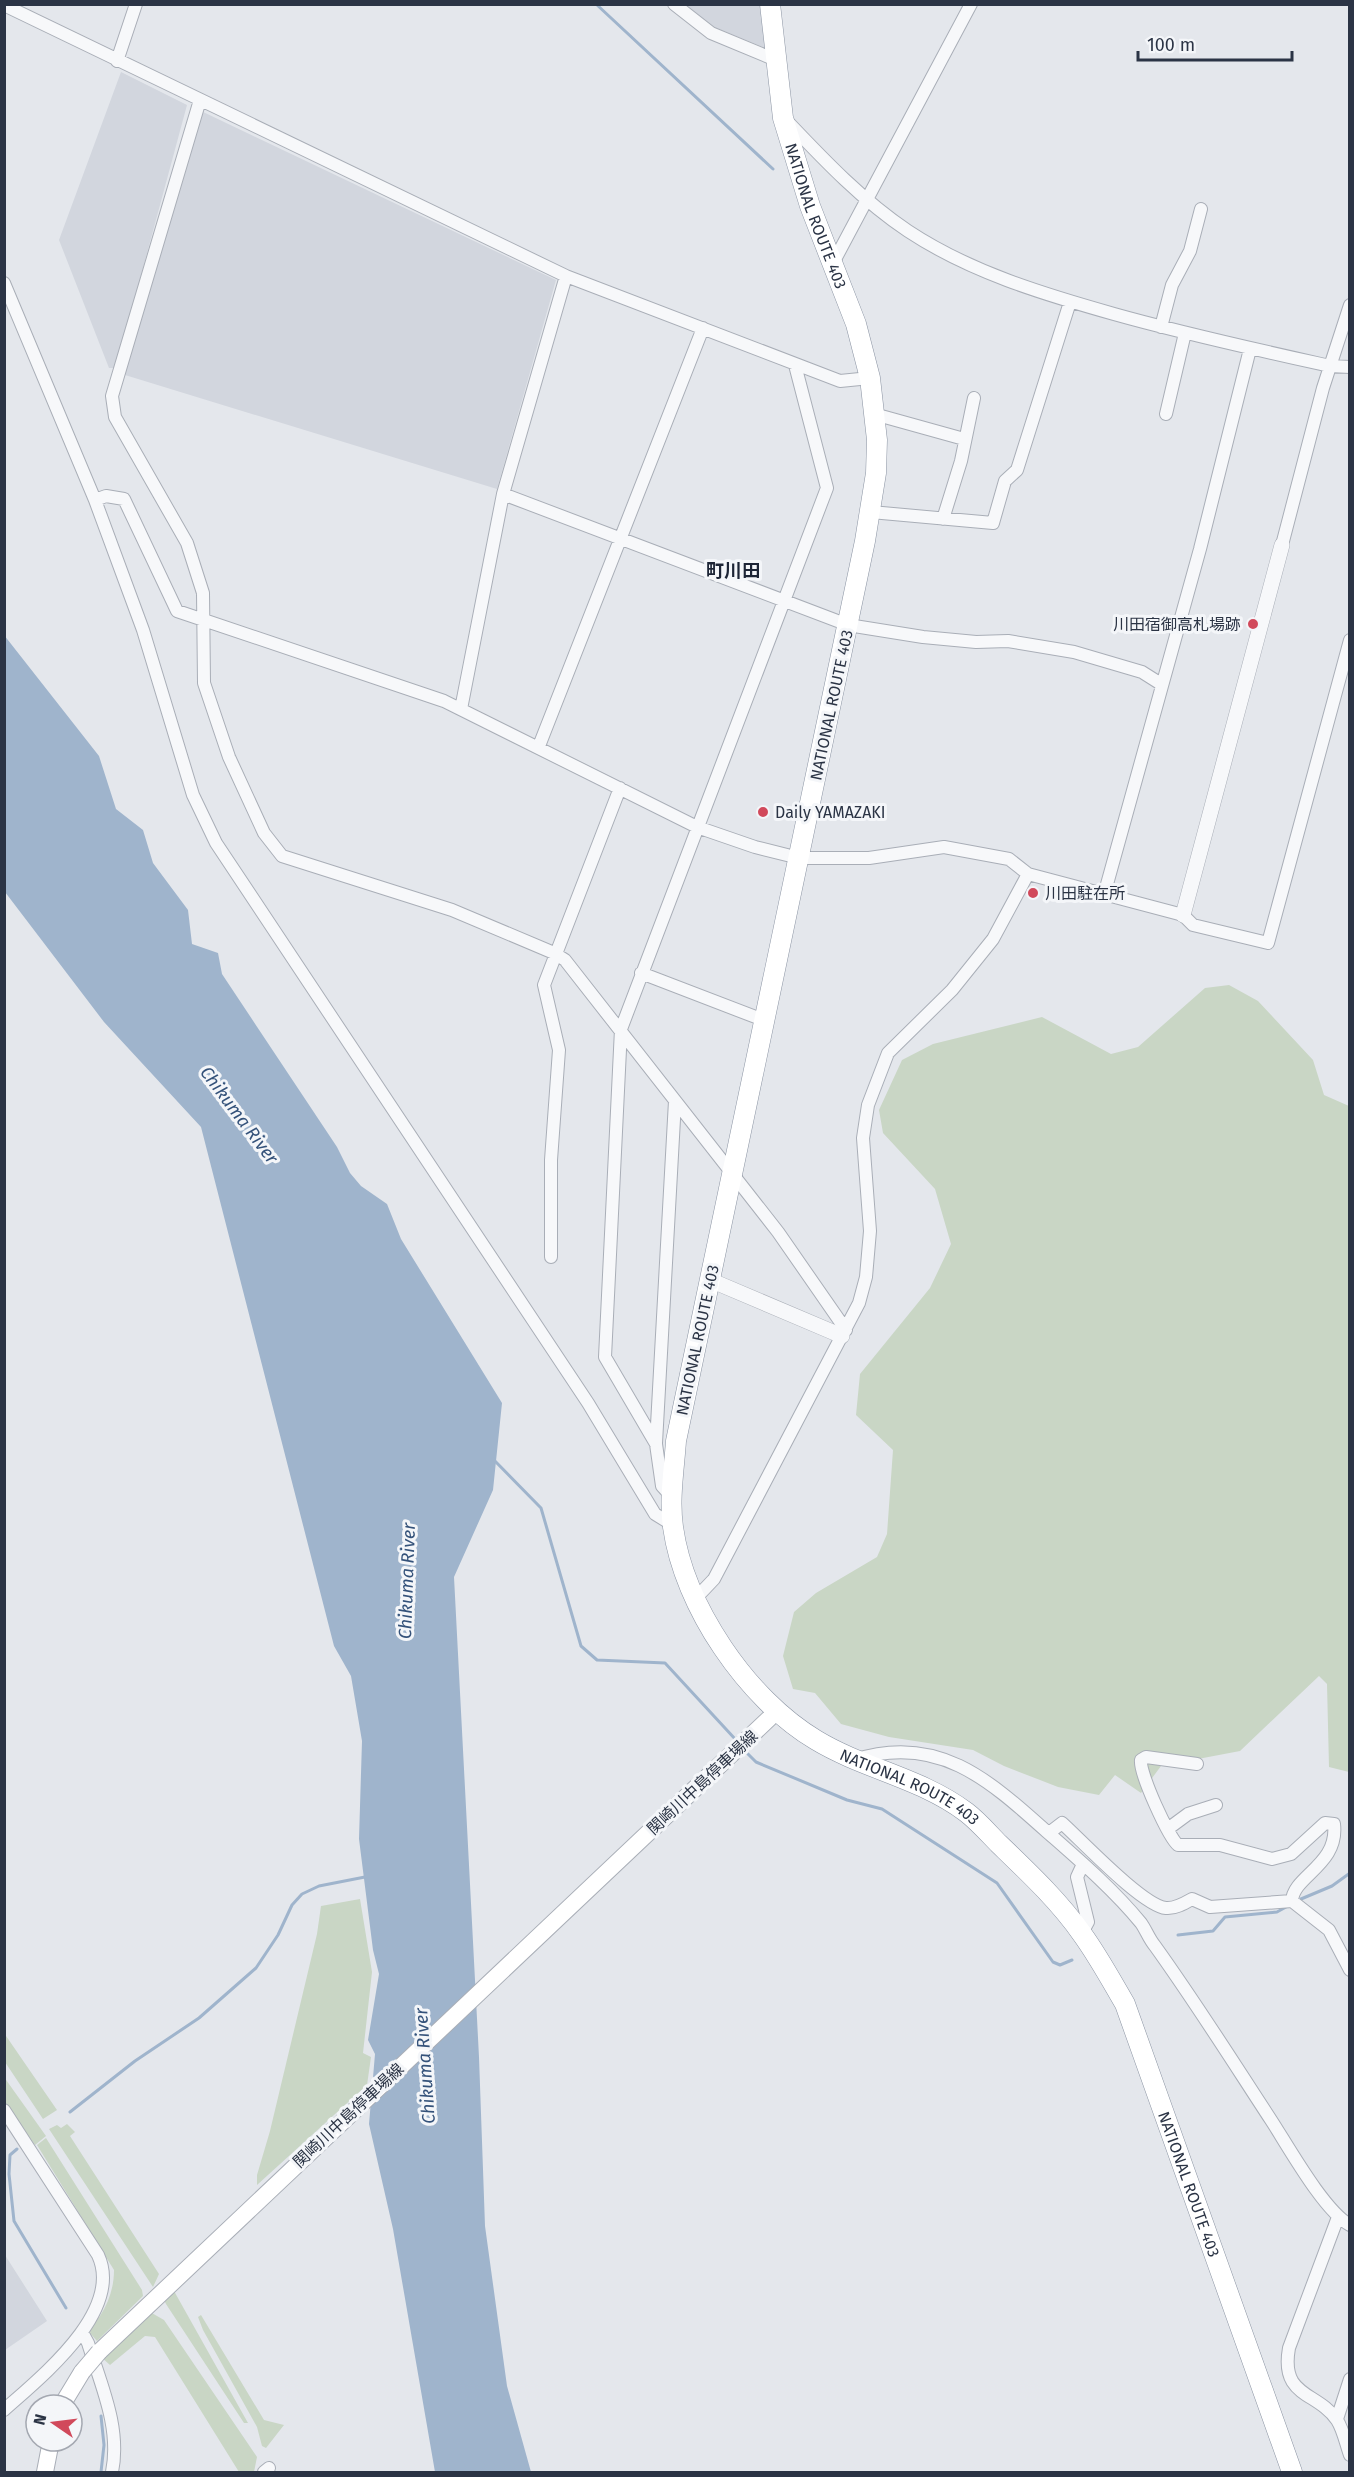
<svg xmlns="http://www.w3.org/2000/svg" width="1354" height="2477" viewBox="0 0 1354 2477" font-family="'Fira Sans','Noto Sans JP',sans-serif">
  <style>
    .built { fill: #d2d6de }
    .green { fill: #c9d6c5 }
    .water { fill: #9fb4cc }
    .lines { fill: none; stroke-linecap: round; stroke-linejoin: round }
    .stream { stroke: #9fb4cc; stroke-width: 3 }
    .minor-casing { stroke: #a9aeb7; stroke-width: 14 }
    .tertiary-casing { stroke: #a9aeb7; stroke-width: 16 }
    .secondary-casing { stroke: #a9aeb7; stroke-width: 18 }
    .trunk-casing { stroke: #8b94a3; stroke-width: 21 }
    .minor { stroke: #f7f8fa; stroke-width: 12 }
    .tertiary { stroke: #f7f8fa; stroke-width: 15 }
    .secondary { stroke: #fff; stroke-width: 16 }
    .trunk { stroke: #fff; stroke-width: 20 }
    .secondary-bridge-casing { stroke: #a9aeb7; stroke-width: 18; stroke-linecap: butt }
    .secondary-bridge { stroke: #fff; stroke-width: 16 }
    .poi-dot { fill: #d1495b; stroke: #f4f6f9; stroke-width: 2 }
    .labels { text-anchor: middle; stroke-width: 6; stroke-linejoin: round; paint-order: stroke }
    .street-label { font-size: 16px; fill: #2b3445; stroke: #f4f6f9 }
    .poi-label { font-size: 16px; fill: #2b3445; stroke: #f4f6f9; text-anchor: start }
    .neighbourhood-label { font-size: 18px; font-weight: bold; fill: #1d2536; stroke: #f4f6f9 }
    .water-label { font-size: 18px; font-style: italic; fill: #34527a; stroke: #f4f6f9 }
  </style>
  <rect width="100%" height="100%" fill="#e4e7ec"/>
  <!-- built -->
  <path class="built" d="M 682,5 L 761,5 L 765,48 L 707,24 Z
    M 121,72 L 187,105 L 116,368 L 109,368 L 59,240 Z
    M 199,110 L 556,280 L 497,489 L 125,375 Z
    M 5,2255 L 47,2321 L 5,2350 L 4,2350 Z"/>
  <!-- green -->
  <path class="green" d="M 1229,985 L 1258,1001 L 1313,1060 L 1324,1095 L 1349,1106 L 1349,1772 L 1329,1767 L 1327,1684 L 1319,1676 L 1240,1751 L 1161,1766 L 1141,1793 L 1115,1775 L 1099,1795 L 1058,1787 L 1004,1766 L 973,1750 L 889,1737 L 841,1724 L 815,1693 L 793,1689 L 783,1656 L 794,1612 L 816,1593 L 877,1557 L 887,1534 L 893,1450 L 856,1415 L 860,1374 L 930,1288 L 951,1244 L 935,1189 L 883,1133 L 879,1110 L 902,1060 L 933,1044 L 1042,1017 L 1111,1054 L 1138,1047 L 1205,988 Z
    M 360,1899 L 372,1972 L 363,2053 L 371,2057 L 367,2085 L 257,2185 L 257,2175 L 270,2131 L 317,1934 L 321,1906 Z
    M 4,2033 L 57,2110 L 43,2119 L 5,2062 Z
    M 4,2077 L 46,2136 L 35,2145 L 5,2103 Z
    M 67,2124 L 75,2132 L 70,2136 L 159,2274 L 153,2287 L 49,2129 L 57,2125 L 61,2128 Z
    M 46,2138 L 142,2290 L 143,2296 L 97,2341 L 90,2333 C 91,2325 96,2322 100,2316 C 109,2302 114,2287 114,2270 L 37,2145 Z
    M 174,2291 L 248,2423 L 244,2423 L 166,2304 L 164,2300 Z
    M 150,2312 L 164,2320 L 257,2457 L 254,2472 L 239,2472 L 155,2337 L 145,2336 L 110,2365 L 101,2357 Z
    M 201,2315 L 264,2420 L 284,2425 L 266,2448 L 262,2446 L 257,2427 L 203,2330 L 198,2317 Z"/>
  <!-- water -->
  <path class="water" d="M 4,635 L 99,756 L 116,809 L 143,830 L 153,863 L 188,910 L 192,944 L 218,953 L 222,974 L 337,1147 L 350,1173 L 361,1186 L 387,1204 L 401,1239 L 502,1403 L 493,1490 L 454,1577 L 479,2057 L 485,2226 L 507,2386 L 531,2472 L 435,2472 L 393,2229 L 369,2124 L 375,2054 L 368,2040 L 379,1974 L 373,1950 L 359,1839 L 362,1741 L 351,1676 L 334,1646 L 201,1127 L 104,1022 L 5,892 Z"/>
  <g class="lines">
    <!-- stream -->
    <path class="stream" d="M 596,4 L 773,169
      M 493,1459 L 541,1508 L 581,1646 L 597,1660 L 665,1663 L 736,1740
      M 744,1750 L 756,1762 L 847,1800 L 882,1809 L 997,1883 L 1053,1962 L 1060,1965 L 1072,1960
      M 1301,1899 L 1332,1886 L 1350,1873
      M 1178,1935 L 1213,1931 L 1225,1917 L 1277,1912 L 1286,1907
      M 70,2112 L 135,2061 L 199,2018 L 256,1968 L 278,1935 L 292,1905 L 302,1894 L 319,1886 L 365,1877
      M 17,2149 L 10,2155 L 9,2174 L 14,2221 L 66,2308
      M 101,2472 L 104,2445 L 101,2416"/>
    <defs>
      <path id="minor" d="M 674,4 L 711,33 L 776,60
        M 4,5 L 566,276 L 840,381 L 870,378
        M 117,61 L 136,4
        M 200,100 L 112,396 L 115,417 L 187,543 L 203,593 L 204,683 L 229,757 L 264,833 L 282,856 L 452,910 L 554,953 L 565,960 L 778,1232 L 846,1330
        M 787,121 C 824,160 863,201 908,231 C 970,272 1043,294 1114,314 C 1185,334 1258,350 1330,366 L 1350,367
        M 832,265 L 971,4
        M 4,283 L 95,500 L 143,630 L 193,795 L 216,843 L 588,1403 L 655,1514 L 673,1525
        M 1161,327 L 1172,285 L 1190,251 L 1201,209
        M 874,414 L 964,439
        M 1166,414 L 1185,333
        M 503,494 L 848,625 L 923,637 L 976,642 L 1008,641 L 1074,652 L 1142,672 L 1161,684
        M 95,500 L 106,496 L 124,499 L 177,611 L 444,701 L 697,827 L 755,847 L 799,858 L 869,858 L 944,847 L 1009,859 L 1028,874 L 1183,915 L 1193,925 L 1268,943 L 1350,640
        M 871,512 L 993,523 L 1005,481 L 1017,470 L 1070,302
        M 943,519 L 961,461 L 974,398
        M 1282,545 L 1323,388 L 1350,305
        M 461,709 L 503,494 L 566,276
        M 539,746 L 703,328
        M 1104,895 L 1200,549 L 1250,349
        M 641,973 L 766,1021
        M 551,1257 L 551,1160 L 559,1050 L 544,985 L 620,788
        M 656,1443 L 675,1101
        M 672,1497 L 662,1486 L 656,1444 L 605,1357 L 621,1029 L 827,488 L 795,365
        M 695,1599 L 714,1579 L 859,1303 L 866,1277 L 870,1231 L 863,1138 L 868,1105 L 888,1053 L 952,990 L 993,939 L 1028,874
        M 854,1760 C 937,1733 988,1779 1046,1831 C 1079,1860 1113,1889 1141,1923 C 1146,1930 1149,1939 1155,1946 C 1196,2003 1233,2062 1271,2120 C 1288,2146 1324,2211 1350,2225
        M 1197,1764 L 1146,1757 L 1141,1760 C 1139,1773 1169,1838 1178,1845 L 1220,1845 L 1272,1859 L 1291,1854 L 1325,1823 L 1334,1824 C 1339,1865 1293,1876 1292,1901
        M 1169,1828 L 1188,1814 L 1216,1805
        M 1049,1833 L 1062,1823 C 1082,1841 1143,1906 1166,1908 C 1175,1909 1185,1903 1192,1899 L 1210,1907 L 1292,1901 L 1329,1930 L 1350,1970
        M 1082,1933 L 1088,1922 L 1077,1877 L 1083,1864
        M 4,2110 L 98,2255 C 124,2311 42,2376 4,2410
        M 1338,2217 L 1289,2348 C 1280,2398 1317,2391 1337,2420 C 1343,2429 1346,2444 1350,2455
        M 82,2332 L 88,2343 C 101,2385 121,2428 112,2472
        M 1337,2419 L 1350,2379
        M 264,2472 L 269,2468"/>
      <path id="tertiary" d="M 1183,915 L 1282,545
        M 710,1280 L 842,1336"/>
      <path id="secondary" d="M 99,2352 L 777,1711
        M 62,2405 L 82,2372
        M 45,2472 L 51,2441"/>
      <g id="trunk">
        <path id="s1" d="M 770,4 L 783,118 L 810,206 L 856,324 L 870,378 L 877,440 L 876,473 L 865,541 L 676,1441 C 674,1470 669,1499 673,1527 C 684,1606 747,1699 816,1740 C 864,1769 921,1778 966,1812 C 978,1821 989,1834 999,1844 C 1028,1872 1059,1901 1082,1934 C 1098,1956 1111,1980 1125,2004 L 1292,2472"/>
      </g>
    </defs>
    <!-- minor casing -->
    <use href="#minor" class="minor-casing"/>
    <!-- tertiary casing -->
    <use href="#tertiary" class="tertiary-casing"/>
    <!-- secondary casing -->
    <use href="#secondary" class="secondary-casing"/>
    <!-- trunk casing -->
    <use href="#trunk" class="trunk-casing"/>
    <!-- minor -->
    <use href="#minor" class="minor"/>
    <!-- tertiary -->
    <use href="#tertiary" class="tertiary"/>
    <!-- secondary -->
    <use href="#secondary" class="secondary"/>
    <!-- trunk -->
    <use href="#trunk" class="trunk"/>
    <defs>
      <path id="secondary-bridge" d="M 82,2372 L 99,2352"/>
    </defs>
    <!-- secondary-bridge casing -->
    <use href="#secondary-bridge" class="secondary-bridge-casing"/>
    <!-- secondary-bridge -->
    <use href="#secondary-bridge" class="secondary-bridge"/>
  </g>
  <!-- markers -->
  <g class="poi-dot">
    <circle cx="1253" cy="624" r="6"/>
    <circle cx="763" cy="812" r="6"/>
    <circle cx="1033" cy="893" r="6"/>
  </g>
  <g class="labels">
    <!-- street labels -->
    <g class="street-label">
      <text dy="6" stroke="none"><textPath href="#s1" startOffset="218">NATIONAL ROUTE 403</textPath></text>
      <text transform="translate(831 705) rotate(-78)" y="6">NATIONAL ROUTE 403</text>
      <text transform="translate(697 1340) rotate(-78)" y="6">NATIONAL ROUTE 403</text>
      <text transform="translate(702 1782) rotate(-43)" y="6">関崎川中島停車場線</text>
      <text dy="6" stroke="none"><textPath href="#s1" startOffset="1928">NATIONAL ROUTE 403</textPath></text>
      <text transform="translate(348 2115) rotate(-43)" y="6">関崎川中島停車場線</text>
      <text dy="6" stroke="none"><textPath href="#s1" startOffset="2432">NATIONAL ROUTE 403</textPath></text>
    </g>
    <!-- poi labels -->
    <g class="poi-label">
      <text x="1241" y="630" text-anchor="end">川田宿御高札場跡</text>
      <text x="775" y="818">Daily YAMAZAKI</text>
      <text x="1045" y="899">川田駐在所</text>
    </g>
    <!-- neighbourhood labels -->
    <g class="neighbourhood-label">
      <text x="733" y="577">町川田</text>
    </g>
    <!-- water labels -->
    <g class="water-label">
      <text transform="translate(239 1115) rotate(53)" y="6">Chikuma River</text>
      <text transform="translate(407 1581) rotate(-88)" y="6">Chikuma River</text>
      <text transform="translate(425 2066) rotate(-94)" y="6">Chikuma River</text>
    </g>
  </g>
  <!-- border -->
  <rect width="1354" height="2477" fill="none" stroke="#2b3445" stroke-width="12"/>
  <!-- north arrow -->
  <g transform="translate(54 2423) rotate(284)"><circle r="28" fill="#f4f6f9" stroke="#a4a8b1" stroke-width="1.5"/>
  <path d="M0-4.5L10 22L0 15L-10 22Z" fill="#d1495b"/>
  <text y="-9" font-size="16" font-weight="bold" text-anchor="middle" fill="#2b3445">N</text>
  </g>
  <!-- scale -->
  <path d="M1138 51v9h154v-9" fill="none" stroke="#2b3445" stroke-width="3"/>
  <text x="1147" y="51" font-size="18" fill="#2b3445" stroke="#f4f6f9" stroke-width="4.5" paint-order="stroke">100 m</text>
</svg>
